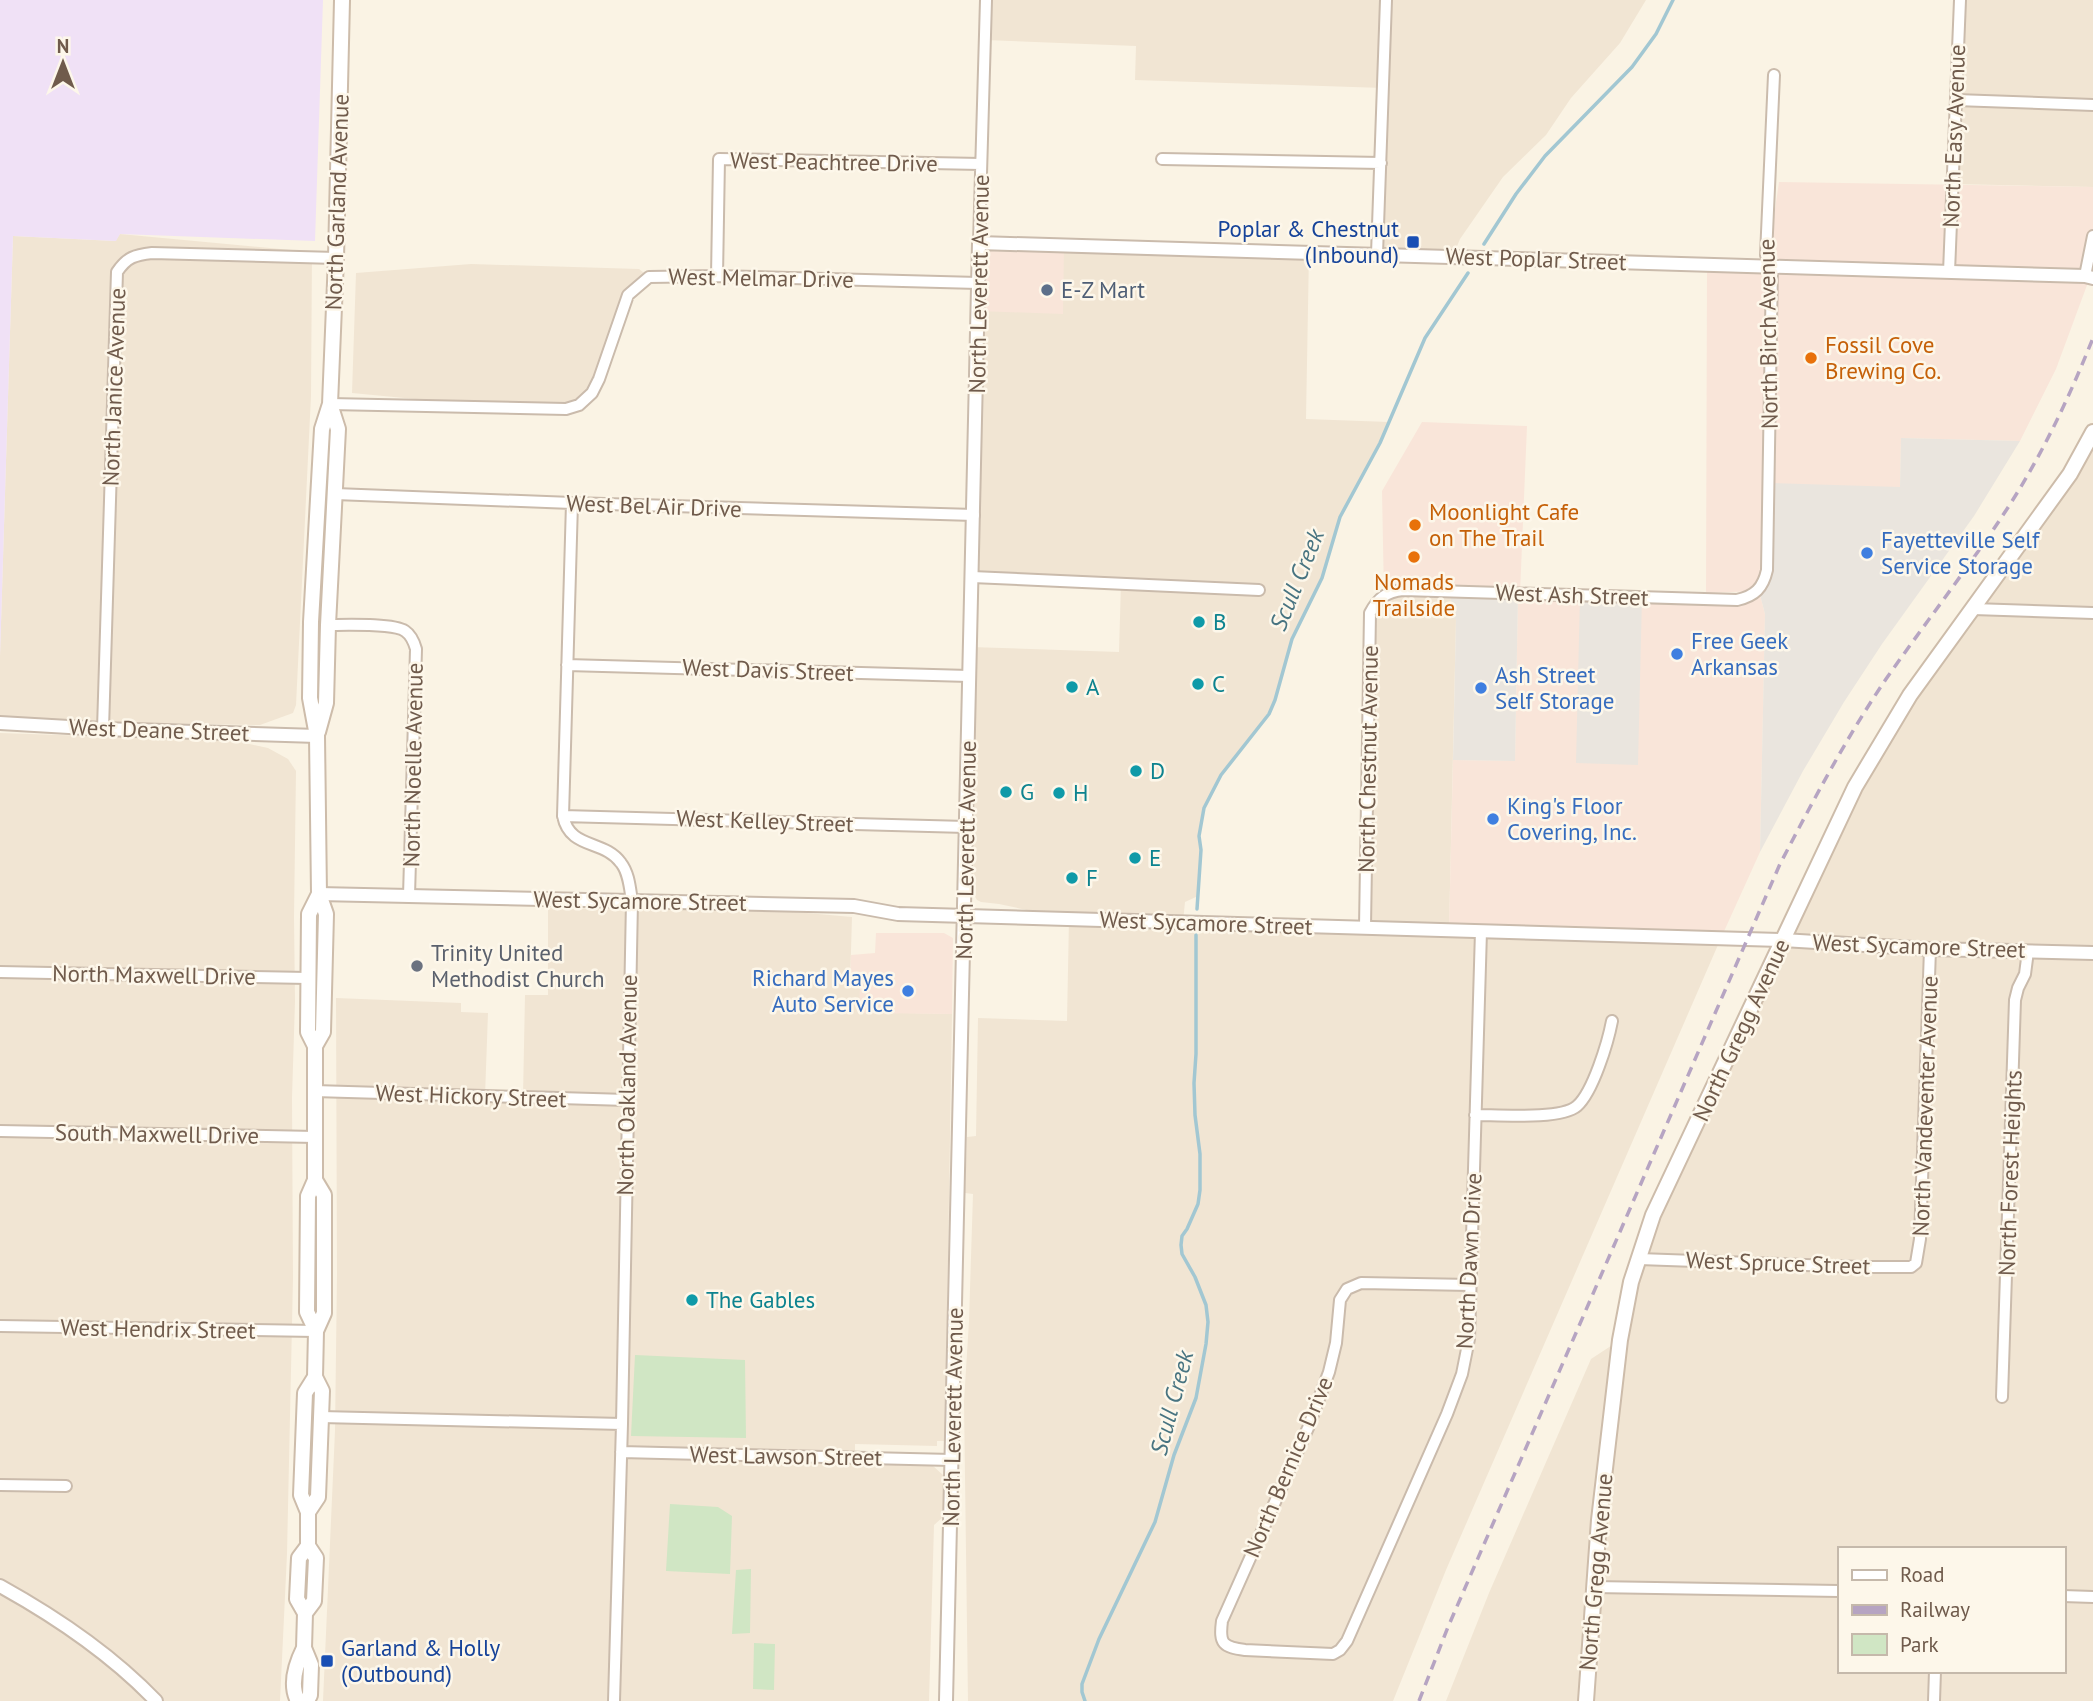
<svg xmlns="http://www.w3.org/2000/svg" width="2093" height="1701" viewBox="0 0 2093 1701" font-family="'PT Sans',sans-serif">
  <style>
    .residential { fill: #f1e5d3; fill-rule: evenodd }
    .commercial { fill: #f9e5d9 }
    .industrial { fill: #eae5de }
    .education { fill: #f0e1f6 }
    .green { fill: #d0e6c4 }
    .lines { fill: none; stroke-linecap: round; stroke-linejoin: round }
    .stream { stroke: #a2c7d2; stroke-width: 3.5 }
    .minor-casing { stroke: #cabbac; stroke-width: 14 }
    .tertiary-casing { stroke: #cabbac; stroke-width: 16 }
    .secondary-casing { stroke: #cdbcaa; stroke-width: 18 }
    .minor { stroke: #fff; stroke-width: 10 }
    .tertiary { stroke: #fff; stroke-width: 12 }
    .secondary { stroke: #fff; stroke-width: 14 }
    .rail { stroke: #b6a4c2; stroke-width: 3.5; stroke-dasharray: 10 7; stroke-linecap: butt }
    .transit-dot { fill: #1a4fb4; stroke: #fdf7ea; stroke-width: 2.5 }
    .service-dot { fill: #5c6f8a; stroke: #fdf7ea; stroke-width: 2.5 }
    .food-dot { fill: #e8710a; stroke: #fdf7ea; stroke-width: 2.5 }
    .shop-dot { fill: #3f7fe0; stroke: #fdf7ea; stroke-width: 2.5 }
    .culture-dot { fill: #0f9aa8; stroke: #fdf7ea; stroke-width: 2.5 }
    .worship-dot { fill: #6b7280; stroke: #fdf7ea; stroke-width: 2.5 }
    .labels { text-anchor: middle; stroke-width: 5; stroke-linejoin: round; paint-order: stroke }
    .street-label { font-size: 23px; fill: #705b4c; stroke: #fdf7ea }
    .transit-label { font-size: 23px; fill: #164399; stroke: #fdf7ea; text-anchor: end }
    .service-label { font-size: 23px; fill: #4e5e75; stroke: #fdf7ea; text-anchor: start }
    .food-label { font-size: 23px; fill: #c56008; stroke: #fdf7ea; text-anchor: start }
    .shop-label { font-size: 23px; fill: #366cbe; stroke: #fdf7ea; text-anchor: start }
    .culture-label { font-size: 23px; fill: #0d838f; stroke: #fdf7ea; text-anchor: start }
    .worship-label { font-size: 23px; fill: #5b616d; stroke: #fdf7ea; text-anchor: start }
    .water-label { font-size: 24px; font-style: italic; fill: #487481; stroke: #fdf7ea }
  </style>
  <rect width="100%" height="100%" fill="#faf3e4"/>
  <!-- residential -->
  <path class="residential" d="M 986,0 L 1646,0 L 1620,43 L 1571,98 L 1546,135 L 1503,177 L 1460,239 L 1453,256 L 1377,254 L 1383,88 L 1135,80 L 1136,46 L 985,40 Z
    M 1960,0 L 2093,0 L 2093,187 L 1953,184 Z
    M 120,234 L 312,252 L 311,396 L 296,705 L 293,713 L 260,725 L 0,721 L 0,656 L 13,236 L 115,241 Z
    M 1064,245 L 1309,252 L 1306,419 L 1389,422 L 1380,443 L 1340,517 L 1322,578 L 1292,639 L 1275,700 L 1269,714 L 1221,775 L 1204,808 L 1199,836 L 1201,850 L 1198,896 L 1185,902 L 1183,922 L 1196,935 L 1225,923 L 1364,927 L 1370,613 L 1384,595 L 1451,592 L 1450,618 L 1456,618 L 1449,930 L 1721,938 L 1446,1570 L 1393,1701 L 968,1701 L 964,1402 L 969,1321 L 973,1194 L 965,1193 L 967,1137 L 976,1136 L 978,1018 L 1067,1021 L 1069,919 L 999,904 L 981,902 L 977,900 L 973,893 L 966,843 L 970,647 L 1119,652 L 1121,583 L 972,577 L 978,311 Z
    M 471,264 L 639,269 L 649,277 L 628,295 L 599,379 L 579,405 L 509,408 L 352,393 L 356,273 Z
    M 2093,432 L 2093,1701 L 1446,1701 L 1489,1593 L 1591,1359 L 1620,1340 L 1639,1259 L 1855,787 ZM 1839,1549 L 2063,1549 L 2063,1671 L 1839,1671 Z
    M 0,733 L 236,741 L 268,748 L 288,759 L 296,771 L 294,917 L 295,1001 L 292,1098 L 293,1278 L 287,1554 L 280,1701 L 0,1701 Z
    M 548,908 L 784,911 L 852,917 L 850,984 L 860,985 L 860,1012 L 952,1014 L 945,1441 L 937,1441 L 937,1446 L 855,1444 L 855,1464 L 933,1466 L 943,1475 L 943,1517 L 934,1525 L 929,1701 L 323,1701 L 335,1431 L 337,1274 L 336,998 L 461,1003 L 461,1012 L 488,1013 L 485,1096 L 523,1097 L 525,995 L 548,995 Z"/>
  <!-- commercial -->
  <path class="commercial" d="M 1779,182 L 2093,187 L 2093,237 L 2090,277 L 2056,369 L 2020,441 L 1901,438 L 1900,487 L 1767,570 L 1759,591 L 1765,614 L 1760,852 L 1721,938 L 1449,930 L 1453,760 L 1515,761 L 1518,594 L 1384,595 L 1382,491 L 1422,422 L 1527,426 L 1520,593 L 1737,600 L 1757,591 L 1706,593 L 1707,271 L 1766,272 Z
    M 979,243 L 1064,245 L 1063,314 L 978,311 Z
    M 876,933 L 944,933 L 953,938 L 952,1014 L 859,1013 L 860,985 L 850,984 L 851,955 L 875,953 Z"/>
  <!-- industrial -->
  <path class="industrial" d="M 1901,438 L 2020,441 L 1974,516 L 1882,644 L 1844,702 L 1803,771 L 1760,852 L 1765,614 L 1759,591 L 1765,581 L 1768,483 L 1900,487 Z
    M 1451,592 L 1518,594 L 1515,761 L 1453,760 L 1456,619 L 1450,618 Z
    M 1580,595 L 1642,597 L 1638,765 L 1576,763 Z"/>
  <!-- education -->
  <path class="education" d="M 0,0 L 323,0 L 315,241 L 120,234 L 116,241 L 13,236 L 0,656 Z"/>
  <!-- green -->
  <path class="green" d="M 635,1355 L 745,1360 L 746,1438 L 631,1436 Z
    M 670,1504 L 718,1507 L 732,1516 L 730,1574 L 666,1571 Z
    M 751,1569 L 750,1633 L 732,1634 L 736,1570 Z
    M 754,1643 L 775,1644 L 774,1690 L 753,1689 Z"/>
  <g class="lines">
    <!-- stream -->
    <path class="stream" d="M 1484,244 L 1516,194 L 1545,156 L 1632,67 L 1656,34 L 1673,0
      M 1197,909 L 1201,850 L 1199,836 L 1204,808 L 1221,775 L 1269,714 L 1275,700 L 1292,639 L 1322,578 L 1340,517 L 1380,443 L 1425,338 L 1468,273
      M 1085,1701 L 1082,1692 L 1082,1684 L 1099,1639 L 1155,1522 L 1174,1455 L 1196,1398 L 1206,1344 L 1208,1322 L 1206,1305 L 1195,1277 L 1182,1254 L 1181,1245 L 1182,1236 L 1187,1229 L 1198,1204 L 1200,1190 L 1200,1154 L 1195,1115 L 1194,1083 L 1196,1054 L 1196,935"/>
    <defs>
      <path id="minor" d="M 1956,100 L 2093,105
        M 1162,159 L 1381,163
        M 979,243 L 986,0
        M 1377,254 L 1386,0
        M 1949,272 L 1960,0
        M 717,276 L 719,159 L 981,164
        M 2085,276 L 2093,236
        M 330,404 L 566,409 L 579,405 L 592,393 L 599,379 L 628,295 L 649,277 L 717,276 L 978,283
        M 335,494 L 572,503 L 974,515
        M 572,503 L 563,816 C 570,850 604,839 621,863 C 629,873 630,889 632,901 L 622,1424 L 614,1701
        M 972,577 L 1259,590
        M 1973,609 L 2093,613
        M 328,625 C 344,625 393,623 405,631 C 411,635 414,642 416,649 L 409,896
        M 567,665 L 969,676
        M 103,729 L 117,272 C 127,257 135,255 152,253 L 336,258
        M 563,816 L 966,827
        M 1365,927 L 1370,613 C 1378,598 1386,592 1403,590 L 1737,600 C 1755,596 1763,588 1767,570 L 1772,266 L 1766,255 L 1774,75
        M 0,972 L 308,978
        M 314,1091 L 627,1100
        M 1475,1115 C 1498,1115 1561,1120 1577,1106 C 1593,1092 1608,1042 1612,1021
        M 0,1131 L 315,1137
        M 1639,1259 L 1860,1267 L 1911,1267 L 1916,1263 L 1920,1239 L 1930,949
        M 1471,1285 L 1361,1283 L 1347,1289 L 1340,1300 L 1336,1343 L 1329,1372 L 1308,1428 L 1222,1621 C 1219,1644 1223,1647 1245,1650 L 1333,1654 L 1340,1650 L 1347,1641 L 1447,1414 L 1462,1374 L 1469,1339 L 1481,931
        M 0,1326 L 316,1331
        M 2002,1397 L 2015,1000 L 2018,988 L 2025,974 L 2028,951
        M 321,1417 L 622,1424
        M 621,1452 L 952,1460
        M 0,1485 L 66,1486
        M 1593,1587 L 1839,1591
        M 2063,1596 L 2093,1597
        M 1934,1701 L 1935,1671"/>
      <path id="tertiary" d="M 0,723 L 103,729 L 317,736
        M 319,894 L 854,906 L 898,914 L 1783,940 L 1930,949 L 2093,953
        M 0,1586 C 56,1617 111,1654 156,1701
        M 946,1701 L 979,243 L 2085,276 L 2093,278"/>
      <path id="secondary" d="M 318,732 L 326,703 L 328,625 L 338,429 L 330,404
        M 315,1046 L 323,1032 L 326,914 L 319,894 L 317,736 L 310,698 L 311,622 L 322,429 L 330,404 L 336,258 L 342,0
        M 316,1331 L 307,1312 L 308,1196 L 315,1180 L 315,1046 L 308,1032 L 309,914 L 319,894
        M 308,1512 L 318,1497 L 322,1391 L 315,1377 L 316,1331 L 324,1313 L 324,1195 L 315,1180
        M 305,1613 L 314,1601 L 316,1558 L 308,1546 L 308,1512 L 301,1495 L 305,1393 L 315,1377
        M 298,1701 C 289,1684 296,1664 304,1648
        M 307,1701 L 310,1695 L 311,1665 L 304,1648 L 305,1613 L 297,1599 L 299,1558 L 308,1546
        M 1586,1701 L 1599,1520 L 1620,1340 L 1631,1282 L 1653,1215 L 1855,787 L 1910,695 L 2070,474 L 2093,432"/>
    </defs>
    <!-- minor casing -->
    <use href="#minor" class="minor-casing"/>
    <!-- tertiary casing -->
    <use href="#tertiary" class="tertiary-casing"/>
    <!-- secondary casing -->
    <use href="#secondary" class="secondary-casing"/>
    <!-- minor -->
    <use href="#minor" class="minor"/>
    <!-- tertiary -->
    <use href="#tertiary" class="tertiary"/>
    <!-- secondary -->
    <use href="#secondary" class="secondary"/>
    <!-- rail -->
    <path class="rail" d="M 1419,1701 L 1448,1627 L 1780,864 C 1813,801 1846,738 1886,679 C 1926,622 1969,567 2007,509 C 2042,455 2069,398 2093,338"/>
  </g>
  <!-- markers -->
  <g class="transit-dot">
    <rect x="1406" y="235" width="14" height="14" rx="3.5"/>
    <rect x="320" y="1654" width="14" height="14" rx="3.5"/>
  </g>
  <circle class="service-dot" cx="1047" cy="290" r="7"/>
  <g class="food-dot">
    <circle cx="1811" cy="358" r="7"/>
    <circle cx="1415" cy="525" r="7"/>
    <circle cx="1414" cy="557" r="7"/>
  </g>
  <g class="shop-dot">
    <circle cx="1867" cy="553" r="7"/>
    <circle cx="1677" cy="654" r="7"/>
    <circle cx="1481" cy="688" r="7"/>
    <circle cx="1493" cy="819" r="7"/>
    <circle cx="908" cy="991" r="7"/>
  </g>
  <g class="culture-dot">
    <circle cx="1199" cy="622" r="7"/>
    <circle cx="1198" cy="684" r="7"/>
    <circle cx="1072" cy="687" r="7"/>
    <circle cx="1136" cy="771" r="7"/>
    <circle cx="1006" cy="792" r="7"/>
    <circle cx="1059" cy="793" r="7"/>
    <circle cx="1135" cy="858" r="7"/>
    <circle cx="1072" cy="878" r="7"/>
    <circle cx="692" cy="1300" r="7"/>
  </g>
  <circle class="worship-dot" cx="417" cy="966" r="7"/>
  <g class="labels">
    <!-- street labels -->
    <g class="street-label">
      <text transform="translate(1954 136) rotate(-88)" y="8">North Easy Avenue</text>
      <text transform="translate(834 162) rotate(1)" y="8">West Peachtree Drive</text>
      <text transform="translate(337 202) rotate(-88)" y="8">North Garland Avenue</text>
      <text transform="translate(1536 259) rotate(2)" y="8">West Poplar Street</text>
      <text transform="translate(761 278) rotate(1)" y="8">West Melmar Drive</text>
      <text transform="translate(979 284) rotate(-89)" y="8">North Leverett Avenue</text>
      <text transform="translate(1768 334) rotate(-91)" y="8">North Birch Avenue</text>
      <text transform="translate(114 387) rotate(-88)" y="8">North Janice Avenue</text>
      <text transform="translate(654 506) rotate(2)" y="8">West Bel Air Drive</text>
      <text transform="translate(1572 595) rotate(2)" y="8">West Ash Street</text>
      <text transform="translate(768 670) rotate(2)" y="8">West Davis Street</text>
      <text transform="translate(159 730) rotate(2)" y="8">West Deane Street</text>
      <text transform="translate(1368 759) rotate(-89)" y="8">North Chestnut Avenue</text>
      <text transform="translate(413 765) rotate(-89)" y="8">North Noelle Avenue</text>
      <text transform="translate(765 821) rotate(2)" y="8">West Kelley Street</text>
      <text transform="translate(966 850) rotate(-89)" y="8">North Leverett Avenue</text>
      <text transform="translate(640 901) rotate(1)" y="8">West Sycamore Street</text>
      <text transform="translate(1206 923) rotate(2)" y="8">West Sycamore Street</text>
      <text transform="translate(1919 946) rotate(2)" y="8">West Sycamore Street</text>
      <text transform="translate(154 975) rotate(1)" y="8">North Maxwell Drive</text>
      <text transform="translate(1741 1030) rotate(-65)" y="8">North Gregg Avenue</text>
      <text transform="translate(627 1085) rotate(-89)" y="8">North Oakland Avenue</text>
      <text transform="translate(471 1096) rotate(2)" y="8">West Hickory Street</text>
      <text transform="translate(1925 1106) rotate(-88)" y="8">North Vandeventer Avenue</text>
      <text transform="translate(157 1134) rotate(1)" y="8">South Maxwell Drive</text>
      <text transform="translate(2010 1173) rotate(-88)" y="8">North Forest Heights</text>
      <text transform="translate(1469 1261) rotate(-87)" y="8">North Dawn Drive</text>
      <text transform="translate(1778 1263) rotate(2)" y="8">West Spruce Street</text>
      <text transform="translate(158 1329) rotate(1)" y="8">West Hendrix Street</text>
      <text transform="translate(953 1417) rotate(-89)" y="8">North Leverett Avenue</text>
      <text transform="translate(786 1456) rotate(1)" y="8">West Lawson Street</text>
      <text transform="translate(1288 1467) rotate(-67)" y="8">North Bernice Drive</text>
      <text transform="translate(1596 1572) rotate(-85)" y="8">North Gregg Avenue</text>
    </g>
    <!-- transit labels -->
    <g class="transit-label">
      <text x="1399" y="237">Poplar &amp; Chestnut<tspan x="1399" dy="26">(Inbound)</tspan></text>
      <text x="341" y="1656" text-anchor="start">Garland &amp; Holly<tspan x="341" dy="26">(Outbound)</tspan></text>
    </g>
    <!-- service labels -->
    <g class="service-label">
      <text x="1061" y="298">E-Z Mart</text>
    </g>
    <!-- food labels -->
    <g class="food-label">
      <text x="1825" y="353">Fossil Cove<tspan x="1825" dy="26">Brewing Co.</tspan></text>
      <text x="1429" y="520">Moonlight Cafe<tspan x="1429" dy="26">on The Trail</tspan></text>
      <text x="1414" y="590" text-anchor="middle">Nomads<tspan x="1414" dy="26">Trailside</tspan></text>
    </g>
    <!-- shop labels -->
    <g class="shop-label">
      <text x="1881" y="548">Fayetteville Self<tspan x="1881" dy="26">Service Storage</tspan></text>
      <text x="1691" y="649">Free Geek<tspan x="1691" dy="26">Arkansas</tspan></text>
      <text x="1495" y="683">Ash Street<tspan x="1495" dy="26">Self Storage</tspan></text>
      <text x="1507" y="814">King's Floor<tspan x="1507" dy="26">Covering, Inc.</tspan></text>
      <text x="894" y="986" text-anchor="end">Richard Mayes<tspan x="894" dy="26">Auto Service</tspan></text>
    </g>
    <!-- culture labels -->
    <g class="culture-label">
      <text x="1213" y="630">B</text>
      <text x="1212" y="692">C</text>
      <text x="1086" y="695">A</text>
      <text x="1150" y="779">D</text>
      <text x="1020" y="800">G</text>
      <text x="1073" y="801">H</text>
      <text x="1149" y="866">E</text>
      <text x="1086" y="886">F</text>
      <text x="706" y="1308">The Gables</text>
    </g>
    <!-- worship labels -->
    <g class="worship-label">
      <text x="431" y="961">Trinity United<tspan x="431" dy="26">Methodist Church</tspan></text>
    </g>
    <!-- water labels -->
    <g class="water-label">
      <text transform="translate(1297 580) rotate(-68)" y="8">Scull Creek</text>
      <text transform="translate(1172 1403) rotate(-75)" y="8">Scull Creek</text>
    </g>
  </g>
  <!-- legend -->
  <rect x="1838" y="1547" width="228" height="126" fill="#fdf7ea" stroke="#c5b9ab" stroke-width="2"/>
  <rect x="1852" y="1570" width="35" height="10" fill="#ffffff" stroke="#c5b9ab" stroke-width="2"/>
  <text x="1900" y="1582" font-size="21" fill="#705b4c">Road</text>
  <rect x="1852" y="1605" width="35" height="10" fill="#b6a4c2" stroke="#c5b9ab" stroke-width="2"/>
  <text x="1900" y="1617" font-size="21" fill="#705b4c">Railway</text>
  <rect x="1852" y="1634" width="35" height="21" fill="#d0e6c4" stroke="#c5b9ab" stroke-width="2"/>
  <text x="1900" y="1652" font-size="21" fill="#705b4c">Park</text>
  <!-- north arrow -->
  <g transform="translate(63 63)" stroke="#fdf7ea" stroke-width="5" paint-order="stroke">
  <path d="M0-5L12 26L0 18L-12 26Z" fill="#705b4c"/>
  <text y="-10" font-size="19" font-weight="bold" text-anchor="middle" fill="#705b4c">N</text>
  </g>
</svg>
